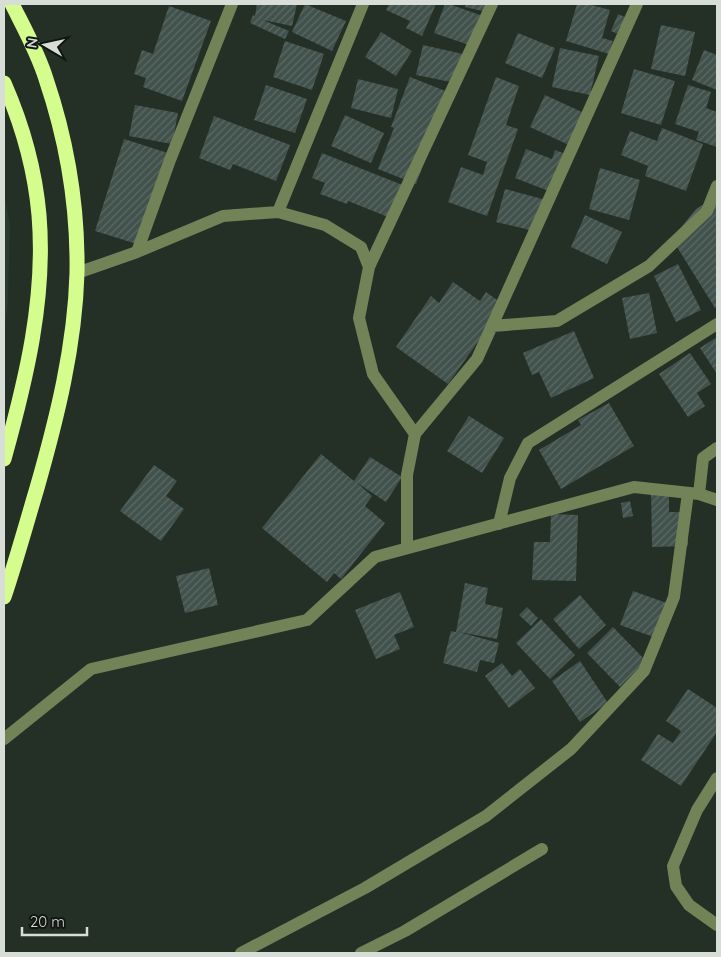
<svg xmlns="http://www.w3.org/2000/svg" width="721" height="957" viewBox="0 0 721 957" font-family="Quicksand,sans-serif">
  <style>
    .built { fill: #2a3a2c }
    .building { fill: url(#building-hatch) }
    .lines { fill: none; stroke-linecap: round; stroke-linejoin: round }
    .minor { stroke: #728358; stroke-width: 12 }
    .highway { stroke: #d5fd8e; stroke-width: 15 }
  </style>
  <defs>
    <pattern id="building-hatch" width="6" height="6" patternUnits="userSpaceOnUse" patternTransform="scale(1.25)"><rect width="6" height="6" fill="#41514c"/><path d="M-1 1l2-2M0 6l6-6M5 7l2-2" fill="none" stroke="#5c6a65"/></pattern>
  </defs>
  <rect width="100%" height="100%" fill="#242f26"/>
  <!-- built -->
  <path class="built" d="M 4,192 L 10,224 L 8,302 L 4,336 Z"/>
  <!-- building -->
  <path class="building" d="M 257,4 L 297,4 L 292,26 L 263,20 L 289,31 L 285,39 L 250,23 L 253,15 L 255,16 Z
    M 305,4 L 346,21 L 332,51 L 292,32 Z
    M 389,4 L 436,4 L 422,36 L 406,28 L 410,21 L 386,10 Z
    M 445,4 L 449,4 L 480,15 L 469,45 L 434,33 Z
    M 466,4 L 493,4 L 491,13 L 465,7 Z
    M 577,4 L 588,4 L 610,10 L 602,38 L 613,41 L 609,54 L 566,41 Z
    M 169,6 L 211,21 L 182,101 L 143,87 L 146,78 L 134,74 L 142,50 L 153,54 Z
    M 618,14 L 627,18 L 620,35 L 611,31 Z
    M 661,25 L 695,32 L 685,76 L 651,69 Z
    M 381,32 L 412,51 L 396,76 L 365,57 Z
    M 518,33 L 555,48 L 542,78 L 505,63 Z
    M 285,41 L 324,54 L 312,90 L 273,77 Z
    M 423,45 L 463,54 L 456,83 L 416,75 Z
    M 560,48 L 599,56 L 590,95 L 552,87 Z
    M 704,50 L 717,55 L 717,90 L 692,80 Z
    M 634,69 L 675,81 L 661,125 L 621,113 Z
    M 410,77 L 448,92 L 433,140 L 416,184 L 378,169 L 394,128 L 391,127 Z
    M 496,77 L 519,86 L 506,125 L 518,129 L 487,216 L 448,202 L 461,167 L 483,175 L 487,162 L 468,155 Z
    M 358,79 L 398,89 L 391,118 L 351,108 Z
    M 266,85 L 307,99 L 295,133 L 254,120 Z
    M 688,85 L 711,92 L 706,108 L 717,112 L 717,147 L 696,140 L 699,132 L 675,124 Z
    M 545,95 L 584,113 L 569,145 L 530,127 Z
    M 135,105 L 178,113 L 172,144 L 129,136 Z
    M 345,115 L 384,133 L 371,163 L 331,146 Z
    M 214,116 L 290,145 L 276,181 L 233,164 L 230,170 L 199,158 Z
    M 662,128 L 703,144 L 686,191 L 645,176 L 648,166 L 621,155 L 630,131 L 657,141 Z
    M 124,139 L 168,153 L 140,245 L 95,231 Z
    M 526,149 L 552,159 L 555,150 L 568,155 L 554,193 L 515,178 Z
    M 322,153 L 405,186 L 393,219 L 348,201 L 347,204 L 320,194 L 325,183 L 312,178 Z
    M 600,168 L 640,180 L 629,220 L 589,209 Z
    M 505,189 L 546,200 L 538,232 L 496,222 Z
    M 709,201 L 717,207 L 717,307 L 715,308 L 672,239 L 696,209 Z
    M 585,215 L 622,232 L 607,264 L 571,247 Z
    M 678,264 L 701,310 L 676,322 L 654,276 Z
    M 453,282 L 480,301 L 486,292 L 504,305 L 448,384 L 396,347 L 431,296 L 439,303 Z
    M 649,293 L 657,333 L 630,339 L 622,298 Z
    M 574,331 L 594,378 L 551,398 L 539,372 L 532,375 L 523,353 Z
    M 717,337 L 717,374 L 700,348 Z
    M 690,353 L 711,384 L 697,393 L 705,406 L 688,417 L 659,374 Z
    M 609,403 L 634,446 L 561,489 L 539,450 L 581,425 L 578,420 Z
    M 469,416 L 504,438 L 482,473 L 447,451 Z
    M 321,454 L 354,481 L 370,457 L 402,477 L 386,502 L 356,482 L 372,496 L 365,506 L 385,523 L 341,579 L 334,573 L 327,582 L 262,528 Z
    M 154,465 L 177,481 L 166,496 L 184,509 L 161,541 L 120,511 Z
    M 651,489 L 669,489 L 669,512 L 688,512 L 688,546 L 652,547 Z
    M 630,501 L 633,516 L 623,518 L 621,503 Z
    M 551,514 L 578,515 L 576,581 L 532,580 L 534,542 L 550,542 Z
    M 209,568 L 218,605 L 185,613 L 176,576 Z
    M 465,583 L 488,588 L 485,604 L 503,608 L 497,639 L 459,632 L 499,643 L 494,663 L 480,660 L 477,672 L 443,663 L 451,631 L 456,632 Z
    M 633,591 L 675,606 L 662,640 L 620,625 Z
    M 400,592 L 414,627 L 394,635 L 400,649 L 376,659 L 355,610 Z
    M 580,595 L 606,625 L 579,649 L 553,619 Z
    M 527,607 L 538,618 L 531,626 L 519,615 Z
    M 541,619 L 575,655 L 550,679 L 516,643 Z
    M 613,627 L 646,661 L 620,687 L 587,653 Z
    M 580,661 L 608,703 L 580,722 L 552,681 Z
    M 502,663 L 512,676 L 520,669 L 535,688 L 509,708 L 485,676 Z
    M 688,689 L 717,708 L 717,732 L 681,786 L 641,760 L 658,734 L 673,743 L 681,731 L 666,721 Z"/>
  <g class="lines">
    <!-- minor -->
    <path class="minor" d="M 278,212 L 363,4
      M 137,252 L 223,216 L 278,212 L 325,225 L 361,247 L 369,267 L 359,318 L 373,374 L 415,434 L 407,475 L 407,548
      M 369,267 L 492,4
      M 77,273 L 137,252 L 170,160 L 232,4
      M 492,326 L 557,321 L 649,266 L 707,211 L 717,186
      M 415,434 L 477,359 L 637,4
      M 699,494 L 703,458 L 717,448
      M 499,524 L 510,478 L 528,443 L 717,324
      M 4,739 L 91,669 L 307,620 L 375,557 L 634,487 L 699,494 L 717,500
      M 717,778 L 697,810 L 673,866 L 676,886 L 689,905 L 717,925
      M 241,953 L 365,888 L 486,816 L 571,749 L 644,671 L 674,597 L 688,493
      M 361,953 L 405,931 L 542,849"/>
    <!-- highway -->
    <path class="highway" d="M 4,83 C 22,124 35,170 39,215 C 46,298 26,380 4,459
      M 4,597 C 16,561 26,525 37,488 C 57,418 75,346 77,273 C 78,208 67,141 46,79 C 38,53 24,28 12,4"/>
  </g>
  <!-- border -->
  <rect width="721" height="957" fill="none" stroke="#d7ded7" stroke-width="10"/>
  <!-- north arrow -->
  <g transform="translate(45 45) rotate(279)" stroke="#111612" stroke-width="4" paint-order="stroke">
  <path d="M0-4L9 19L0 12L-9 19Z" fill="#d7ded7"/>
  <text y="-8" font-size="14" font-weight="bold" text-anchor="middle" fill="#d7ded7">N</text>
  </g>
  <!-- scale -->
  <path d="M22 927v8h65v-8" fill="none" stroke="#d7ded7" stroke-width="2.5"/>
  <text x="30" y="927" font-size="15" fill="#d7ded7" stroke="#111612" stroke-width="4" paint-order="stroke">20 m</text>
</svg>
